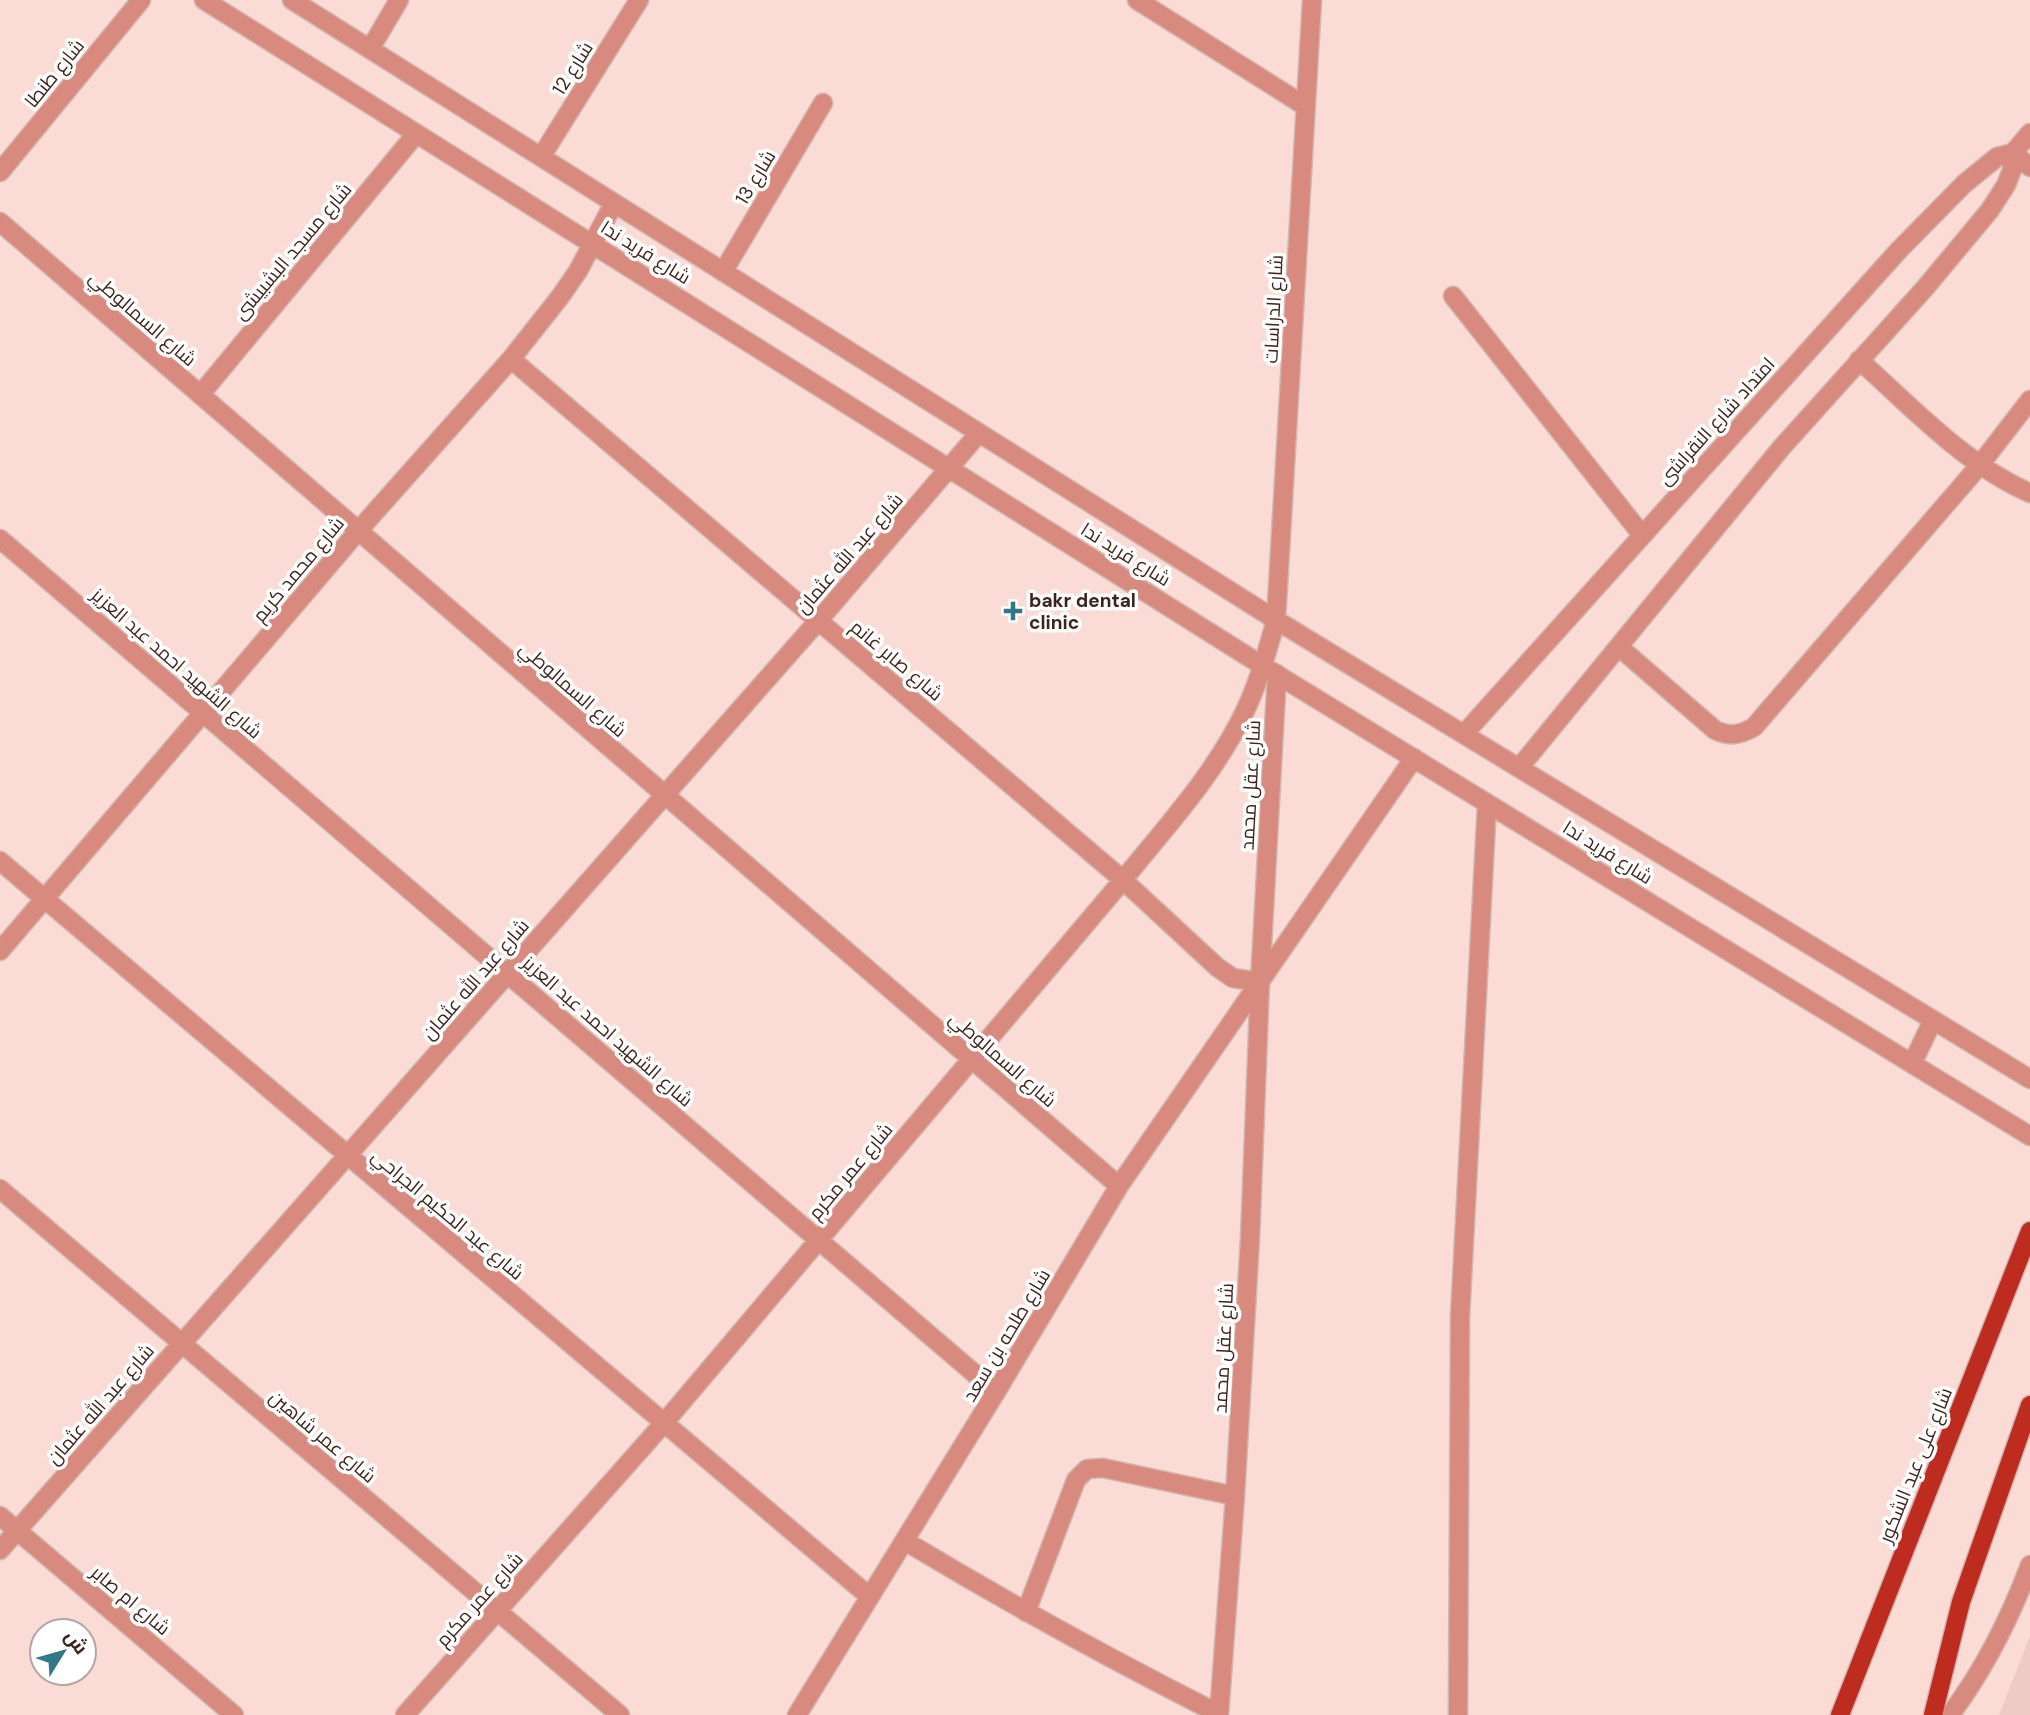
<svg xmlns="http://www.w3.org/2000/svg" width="2030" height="1715" viewBox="0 0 2030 1715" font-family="'DM Sans',Cairo,sans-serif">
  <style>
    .built { fill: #eecbc5 }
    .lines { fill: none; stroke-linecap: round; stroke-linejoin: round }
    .minor-casing { stroke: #d4b6b0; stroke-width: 21 }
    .major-casing { stroke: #d4b6b0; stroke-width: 21 }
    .minor { stroke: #d78a7d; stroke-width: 18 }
    .major { stroke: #be2c1f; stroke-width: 18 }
    .poi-dot { fill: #337985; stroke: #fff; stroke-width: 2.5 }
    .labels { text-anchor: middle; stroke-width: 7; stroke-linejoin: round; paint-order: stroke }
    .street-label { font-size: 19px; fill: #3e221d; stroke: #fff }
    .poi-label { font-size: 19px; font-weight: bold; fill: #3e221d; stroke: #fff; text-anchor: start }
  </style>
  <rect width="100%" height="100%" fill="#fadbd5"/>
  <!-- built -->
  <path class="built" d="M 2030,1636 L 2030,1715 L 1999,1715 Z"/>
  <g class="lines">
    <defs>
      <path id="minor" d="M 204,0 L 1263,666 L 2030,1136
        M 292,0 L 1276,620 L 2030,1079
        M 1137,0 L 1305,106
        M 370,49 L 399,0
        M 2013,153 L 2030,167
        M 541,157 L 639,0
        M 0,172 L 141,0
        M 0,222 L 1119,1186
        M 723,272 L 823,103
        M 1453,296 L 1642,535
        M 511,359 L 1123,880 L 1217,967 L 1233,978 L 1260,982
        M 1859,360 C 1912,407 1965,465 2030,493
        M 200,395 L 416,134
        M 0,539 L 996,1392
        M 1619,647 L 1715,730 C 1730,737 1740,735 1754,727 L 1979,466 L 2030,400
        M 1464,734 L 1899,250 L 1964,184 L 1997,157 L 2013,153 L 2030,133
        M 1519,768 L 1782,447 L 1925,288 L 1990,210 L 2006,185 L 2012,170 L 2013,153
        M 0,861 L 870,1597
        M 0,951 L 358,531 L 511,359 L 560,297 L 578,271 L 614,203
        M 1912,1064 L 1933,1020
        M 0,1189 L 620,1715
        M 0,1516 L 234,1715
        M 905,1541 C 1008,1603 1112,1660 1219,1714
        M 0,1550 L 818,621 L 979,433
        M 1026,1612 L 1076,1480 L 1087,1469 L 1103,1468 L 1235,1496
        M 405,1715 L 664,1423 L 1123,880 C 1166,827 1215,774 1245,711 C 1259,682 1267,651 1276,620 L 1312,0
        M 797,1715 L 996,1392 L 1119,1186 L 1414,758
        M 1219,1715 L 1235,1496 L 1250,1239 L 1260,982 L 1277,674
        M 1458,1715 L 1460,1317 L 1487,803
        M 1950,1715 C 1984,1670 2010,1618 2030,1565"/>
      <path id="major" d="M 1840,1715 L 2030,1231
        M 1933,1715 L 1961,1602 L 2030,1405"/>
    </defs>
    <!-- minor casing -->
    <use href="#minor" class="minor-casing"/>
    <!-- major casing -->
    <use href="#major" class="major-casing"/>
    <!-- minor -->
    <use href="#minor" class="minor"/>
    <!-- major -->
    <use href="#major" class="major"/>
  </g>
  <!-- markers -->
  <path class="poi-dot" d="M1009.5 600.5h7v7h7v7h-7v7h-7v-7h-7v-7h7z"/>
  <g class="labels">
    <!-- street labels -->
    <g class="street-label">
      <text transform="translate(572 68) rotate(-58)" y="7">شارع 12</text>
      <text transform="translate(54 73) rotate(-51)" y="7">شارع طنطا</text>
      <text transform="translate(755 177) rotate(-59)" y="7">شارع 13</text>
      <text transform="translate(292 251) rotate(-50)" y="7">شارع مسجد البشبيشى</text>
      <text transform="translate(646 252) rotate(32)" y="7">شارع فريد ندا</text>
      <text transform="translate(1273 309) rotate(-87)" y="7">شارع الدراسات</text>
      <text transform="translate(143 318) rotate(41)" y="7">شارع السمالوطي</text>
      <text transform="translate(1716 421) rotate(-48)" y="7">امتداد شارع النقراشى</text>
      <text transform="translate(849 553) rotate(-49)" y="7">شارع عبد الله عثمان</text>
      <text transform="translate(1126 554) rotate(32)" y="7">شارع فريد ندا</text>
      <text transform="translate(298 569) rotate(-50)" y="7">شارع محمد كريم</text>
      <text transform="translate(897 660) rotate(40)" y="7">شارع صابر غانم</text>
      <text transform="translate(177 663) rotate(41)" y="7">شارع الشهيد احمد عبد العزيز</text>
      <text transform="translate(573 689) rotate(41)" y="7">شارع السمالوطي</text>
      <text transform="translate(1250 785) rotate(-87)" y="7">شارع عقل محمد</text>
      <text transform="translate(1608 852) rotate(32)" y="7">شارع فريد ندا</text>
      <text transform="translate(475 979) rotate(-49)" y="7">شارع عبد الله عثمان</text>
      <text transform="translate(608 1031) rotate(41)" y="7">شارع الشهيد احمد عبد العزيز</text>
      <text transform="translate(1003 1059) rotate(41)" y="7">شارع السمالوطي</text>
      <text transform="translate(850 1171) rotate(-50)" y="7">شارع عمر مكرم</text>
      <text transform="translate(448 1214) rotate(40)" y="7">شارع عبد الحكيم الجراحي</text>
      <text transform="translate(1006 1335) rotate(-59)" y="7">شارع طلحه بن سعد</text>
      <text transform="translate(1223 1348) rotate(-87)" y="7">شارع عقل محمد</text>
      <text transform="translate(100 1404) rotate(-49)" y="7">شارع عبد الله عثمان</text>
      <text transform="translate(323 1436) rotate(40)" y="7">شارع عمر شاهين</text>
      <text transform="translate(1915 1465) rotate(-68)" y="7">شارع على عبد الشكور</text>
      <text transform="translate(479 1599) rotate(-48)" y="7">شارع عمر مكرم</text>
      <text transform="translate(131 1600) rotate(40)" y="7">شارع ام صابر</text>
    </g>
    <!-- poi labels -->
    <g class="poi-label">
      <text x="1029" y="607">bakr dental<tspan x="1029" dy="22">clinic</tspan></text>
    </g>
  </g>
  <!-- north arrow -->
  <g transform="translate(63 1652) rotate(53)"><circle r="33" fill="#ffffff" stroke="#b2a7a5" stroke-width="2"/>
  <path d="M0-5L12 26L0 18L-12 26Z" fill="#337985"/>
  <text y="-10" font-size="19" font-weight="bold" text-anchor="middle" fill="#3e221d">ش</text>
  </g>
</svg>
